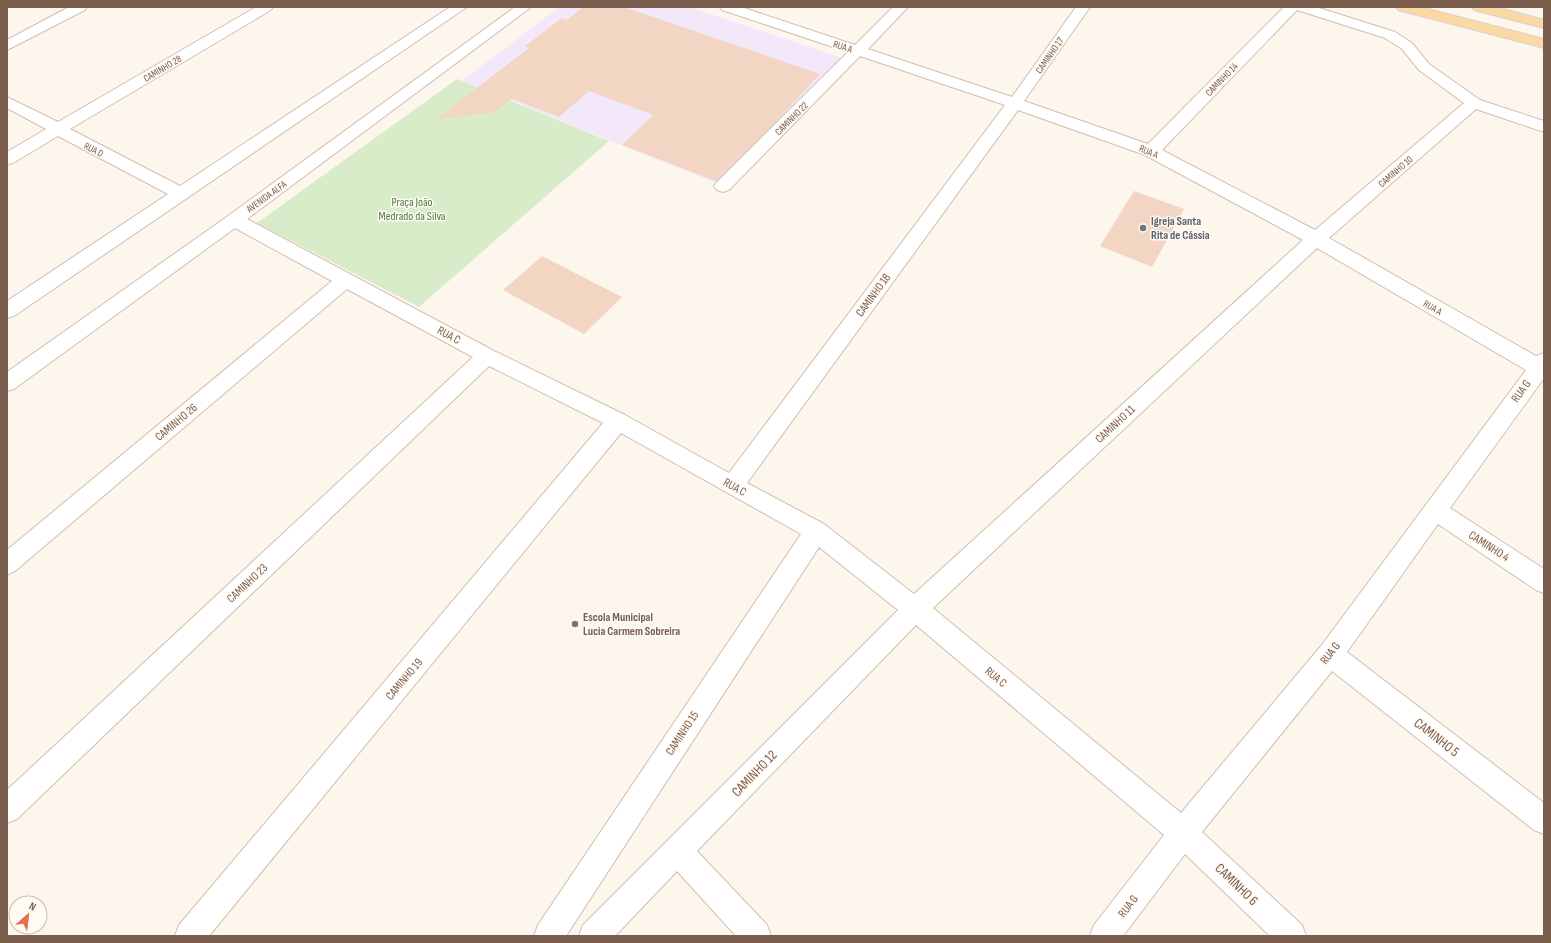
<svg xmlns="http://www.w3.org/2000/svg" width="1551" height="943" viewBox="0 0 1551 943" font-family="'Sofia Sans Condensed',sans-serif">
  <style>
    .education { fill: #f3e8fa }
    .green { fill: #d8ecc9 }
    .building { fill: #f3d5c3 }
    .lines { fill: none; stroke-linecap: round; stroke-linejoin: round }
    .minor-casing { stroke: #d1beb0; stroke-width: 2 }
    .major-casing { stroke: #dad1cd; stroke-width: 2 }
    .minor { fill: #fff; fill-rule: evenodd }
    .major { fill: #fbd9a5; fill-rule: evenodd }
    .worship-dot { fill: #6b7280; stroke: #fffaf3; stroke-width: 1.5 }
    .education-dot { fill: #8d6e63; stroke: #fffaf3; stroke-width: 1.5 }
    .labels { text-anchor: middle; stroke-width: 3; stroke-linejoin: round; paint-order: stroke }
    .far-street-label { font-size: 10px; fill: #7a5c4d; stroke: #fffaf3 }
    .park-label { font-size: 12px; fill: #537a41; stroke: #fffaf3 }
    .worship-label { font-size: 12px; font-weight: bold; fill: #5b616d; stroke: #fffaf3; text-anchor: start }
    .street-label { font-size: 12px; fill: #7a5c4d; stroke: #fffaf3 }
    .education-label { font-size: 12px; font-weight: bold; fill: #785e54; stroke: #fffaf3; text-anchor: start }
    .near-street-label { font-size: 14px; fill: #7a5c4d; stroke: #fffaf3 }
  </style>
  <rect width="100%" height="100%" fill="#fdf6ec"/>
  <!-- education -->
  <path class="education" d="M 559,7 L 690,7 L 845,59 L 721,185 L 462,81 Z"/>
  <!-- green -->
  <path class="green" d="M 457,79 L 609,141 L 419,307 L 257,223 Z"/>
  <!-- building -->
  <path class="building" d="M 583,7 L 624,7 L 820,74 L 774,124 L 716,181 L 622,145 L 653,115 L 589,91 L 559,117 L 512,99 L 495,112 L 435,120 L 529,48 L 525,46 L 562,18 L 567,20 Z
    M 1134,191 L 1184,209 L 1152,267 L 1100,246 Z
    M 542,256 L 622,297 L 584,334 L 503,290 Z"/>
  <g class="lines">
    <defs>
      <path id="minor" d="M 69,7 L 87,7 L 85,10 L 7,50 L 7,40 Z
        M 256,7 L 273,7 L 271,10 L 70,129 L 180,186 L 450,7 L 467,7 L 14,316 L 7,318 L 7,301 L 168,194 L 58,136 L 13,163 L 7,164 L 7,152 L 46,129 L 7,108 L 7,97 L 58,122 Z
        M 515,7 L 531,7 L 247,219 L 494,351 L 625,415 L 729,473 L 1005,105 L 860,56 L 729,190 L 723,192 L 717,190 L 714,186 L 717,182 L 848,52 L 722,10 L 720,7 L 741,7 L 855,45 L 893,7 L 908,7 L 868,49 L 1012,97 L 1076,7 L 1090,7 L 1024,101 L 1148,144 L 1284,7 L 1316,7 L 1395,32 L 1412,43 L 1429,64 L 1480,100 L 1544,121 L 1544,132 L 1476,109 L 1329,238 L 1536,356 L 1544,353 L 1544,378 L 1450,508 L 1544,569 L 1544,593 L 1536,590 L 1438,524 L 1347,652 L 1544,803 L 1544,834 L 1534,830 L 1332,671 L 1202,832 L 1302,925 L 1306,936 L 1270,936 L 1185,854 L 1123,936 L 1090,936 L 1094,925 L 1164,835 L 916,625 L 697,851 L 767,925 L 771,936 L 736,936 L 677,871 L 615,936 L 579,936 L 583,925 L 898,610 L 819,547 L 566,936 L 534,936 L 538,925 L 801,534 L 621,433 L 209,936 L 175,936 L 179,925 L 603,423 L 489,366 L 17,819 L 7,823 L 7,790 L 473,357 L 347,289 L 15,571 L 7,575 L 7,550 L 332,281 L 235,228 L 14,389 L 7,391 L 7,372 L 228,216 ZM 1297,10 L 1385,38 L 1402,49 L 1419,70 L 1464,103 L 1315,230 L 1162,150 ZM 1018,110 L 1145,155 L 1303,240 L 914,594 L 824,524 L 747,483 ZM 1317,248 L 1526,370 L 1321,646 L 1181,813 L 933,608 Z"/>
      <path id="major" d="M 1396,7 L 1420,7 L 1544,39 L 1544,48 L 1398,10 Z
        M 1472,7 L 1496,7 L 1544,20 L 1544,28 L 1474,10 Z"/>
    </defs>
    <!-- minor casing -->
    <use href="#minor" class="minor-casing"/>
    <!-- major casing -->
    <use href="#major" class="major-casing"/>
    <!-- minor -->
    <use href="#minor" class="minor"/>
    <!-- major -->
    <use href="#major" class="major"/>
  </g>
  <!-- markers -->
  <circle class="worship-dot" cx="1143" cy="228" r="4"/>
  <circle class="education-dot" cx="575" cy="624" r="4"/>
  <g class="labels">
    <!-- far-street labels -->
    <g class="far-street-label">
      <text transform="translate(843 46) rotate(18)" y="4">RUA A</text>
      <text transform="translate(1049 55) rotate(-55)" y="4">CAMINHO 17</text>
      <text transform="translate(162 68) rotate(-31)" y="4">CAMINHO 28</text>
      <text transform="translate(1221 79) rotate(-46)" y="4">CAMINHO 14</text>
      <text transform="translate(791 118) rotate(-45)" y="4">CAMINHO 22</text>
      <text transform="translate(94 149) rotate(27)" y="4">RUA D</text>
      <text transform="translate(1149 151) rotate(23)" y="4">RUA A</text>
      <text transform="translate(1395 171) rotate(-41)" y="4">CAMINHO 10</text>
      <text transform="translate(266 196) rotate(-36)" y="4">AVENIDA ALFA</text>
      <text transform="translate(1433 307) rotate(30)" y="4">RUA A</text>
    </g>
    <!-- park labels -->
    <g class="park-label">
      <text x="412" y="206">Praça João<tspan x="412" dy="14">Medrado da Silva</tspan></text>
    </g>
    <!-- worship labels -->
    <g class="worship-label">
      <text x="1151" y="225">Igreja Santa<tspan x="1151" dy="14">Rita de Cássia</tspan></text>
    </g>
    <!-- street labels -->
    <g class="street-label">
      <text transform="translate(873 295) rotate(-54)" y="4">CAMINHO 18</text>
      <text transform="translate(449 335) rotate(28)" y="4">RUA C</text>
      <text transform="translate(1521 391) rotate(-54)" y="4">RUA G</text>
      <text transform="translate(176 422) rotate(-40)" y="4">CAMINHO 26</text>
      <text transform="translate(1115 424) rotate(-43)" y="4">CAMINHO 11</text>
      <text transform="translate(735 487) rotate(29)" y="4">RUA C</text>
      <text transform="translate(1489 546) rotate(33)" y="4">CAMINHO 4</text>
      <text transform="translate(247 583) rotate(-43)" y="4">CAMINHO 23</text>
      <text transform="translate(1330 653) rotate(-52)" y="4">RUA G</text>
      <text transform="translate(996 677) rotate(40)" y="4">RUA C</text>
      <text transform="translate(404 679) rotate(-50)" y="4">CAMINHO 19</text>
      <text transform="translate(682 733) rotate(-57)" y="4">CAMINHO 15</text>
      <text transform="translate(1128 906) rotate(-53)" y="4">RUA G</text>
    </g>
    <!-- education labels -->
    <g class="education-label">
      <text x="583" y="621">Escola Municipal<tspan x="583" dy="14">Lucia Carmem Sobreira</tspan></text>
    </g>
    <!-- near-street labels -->
    <g class="near-street-label">
      <text transform="translate(1437 737) rotate(38)" y="5">CAMINHO 5</text>
      <text transform="translate(754 773) rotate(-46)" y="5">CAMINHO 12</text>
      <text transform="translate(1237 884) rotate(44)" y="5">CAMINHO 6</text>
    </g>
  </g>
  <!-- border -->
  <rect width="1551" height="943" fill="none" stroke="#7a5c4d" stroke-width="16"/>
  <!-- north arrow -->
  <g transform="translate(28 915) rotate(28)"><circle r="19" fill="#fffaf3" stroke="#cabbb1"/>
  <path d="M0-3L7 15L0 10L-7 15Z" fill="#e76f51"/>
  <text y="-6" font-size="11" font-weight="bold" text-anchor="middle" fill="#7a5c4d">N</text>
  </g>
</svg>
